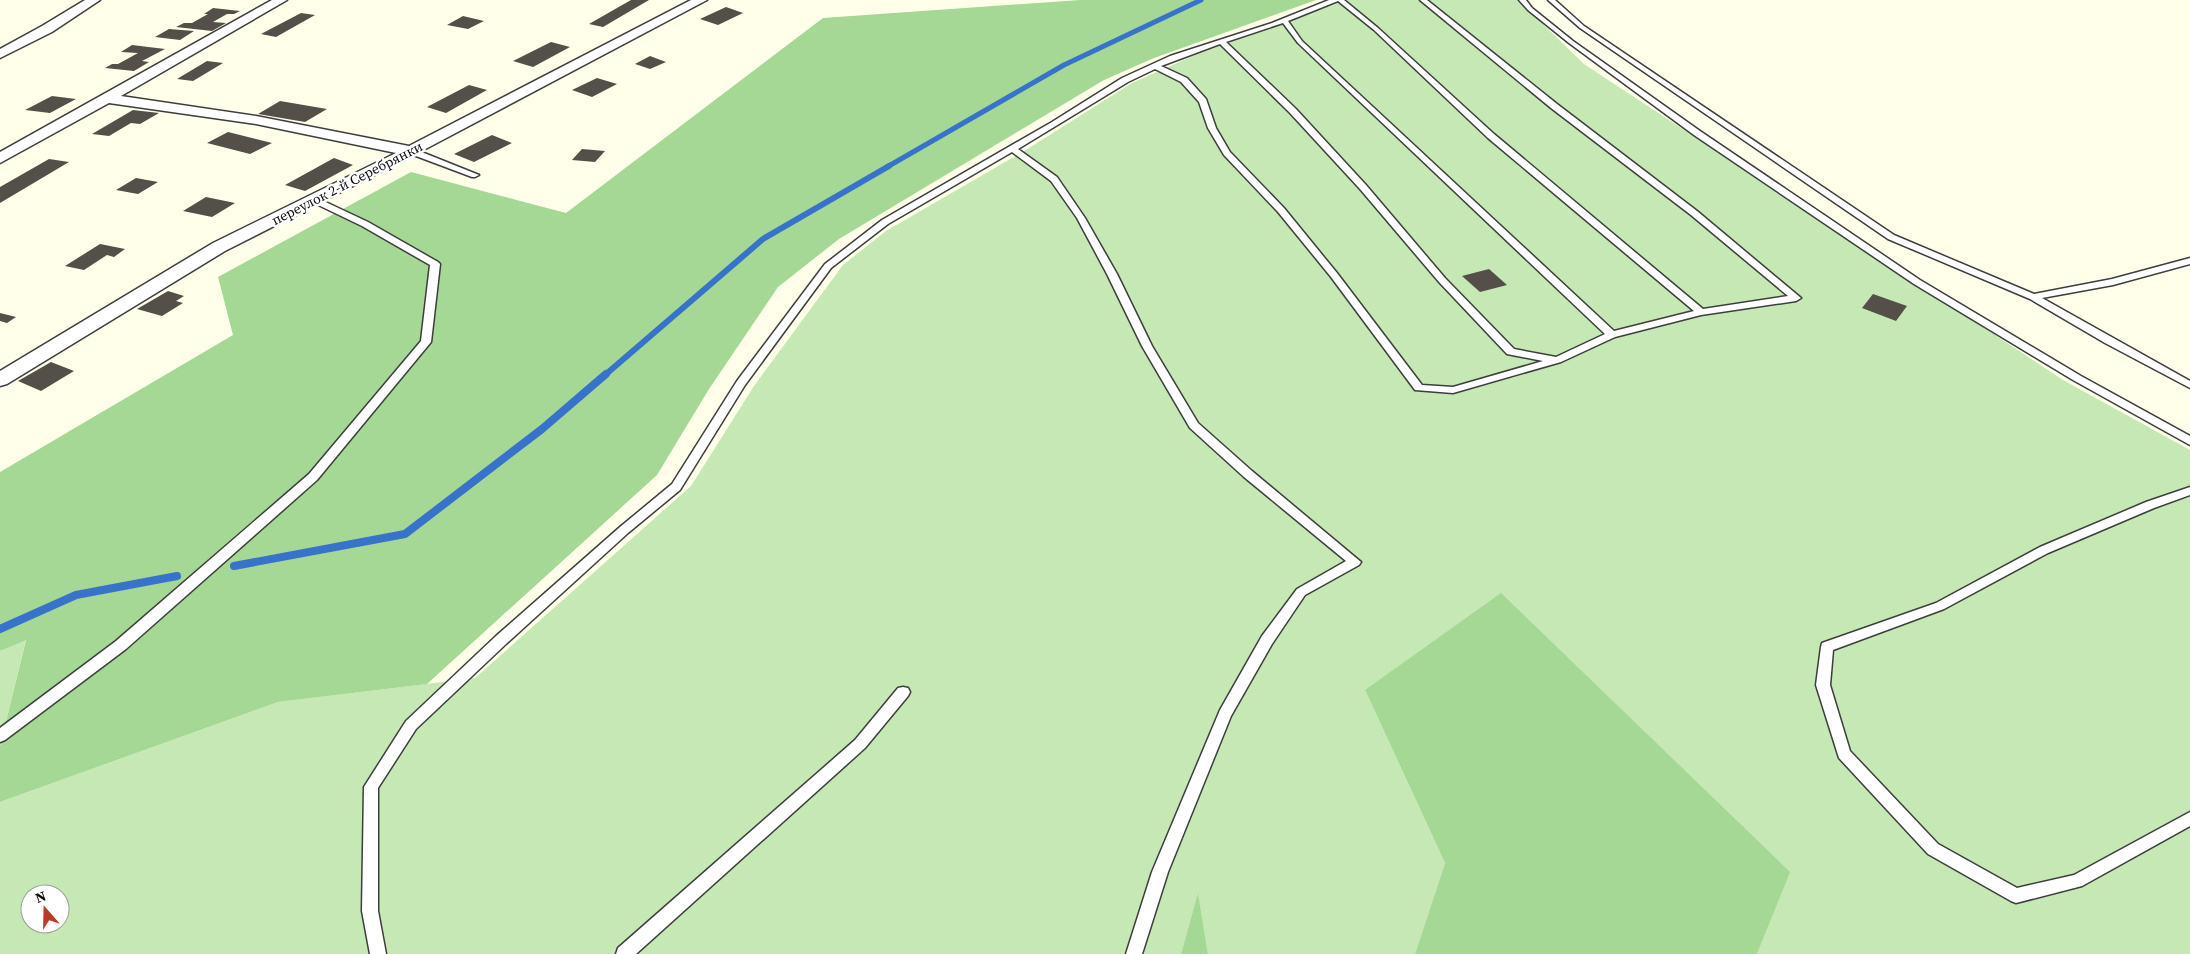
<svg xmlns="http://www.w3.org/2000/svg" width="2190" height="954" viewBox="0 0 2190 954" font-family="'Source Serif 4',serif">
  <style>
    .green { fill: #c5e8b5; fill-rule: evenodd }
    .forest { fill: #a5d894 }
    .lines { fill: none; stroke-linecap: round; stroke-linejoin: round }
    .stream-far2 { stroke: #3872cb; stroke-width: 5 }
    .stream-far1 { stroke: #3872cb; stroke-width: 6 }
    .stream { stroke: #3872cb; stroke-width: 8 }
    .building { fill: #544f48 }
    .lane-casing { stroke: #3e3e3e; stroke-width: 3 }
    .street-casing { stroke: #3e3e3e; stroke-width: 3 }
    .lane { fill: #fff; fill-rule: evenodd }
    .street { fill: #fff; fill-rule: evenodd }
    .labels { text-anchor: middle; stroke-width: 5; stroke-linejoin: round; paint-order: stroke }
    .far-street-label { font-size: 14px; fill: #0b0b0b; stroke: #fff }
  </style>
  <rect width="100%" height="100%" fill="#ffffea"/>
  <!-- green -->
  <path class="green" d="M 1347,0 L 1518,0 L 1584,64 L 2063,380 L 2190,450 L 2190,954 L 1757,954 L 1789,872 L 1365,690 L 1445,863 L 1415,954 L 1208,954 L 1198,894 L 1181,954 L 0,954 L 0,802 L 278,702 L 475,678 L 691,486 L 754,386 L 843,265 L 886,231 L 1029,148 L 1132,83 L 1195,55 ZM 30,894 L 60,894 L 60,924 L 30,924 Z
    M 26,639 L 0,746 L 0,651 Z"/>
  <!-- forest -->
  <path class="forest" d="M 1080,0 L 1316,0 L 1154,58 L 1104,80 L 839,239 L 778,287 L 709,389 L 657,475 L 427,684 L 278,702 L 0,802 L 0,746 L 26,640 L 0,651 L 0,472 L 233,335 L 218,277 L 411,172 L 566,213 L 823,18 Z
    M 1501,593 L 1790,872 L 1757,954 L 1415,954 L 1445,863 L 1365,690 Z
    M 1198,893 L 1208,954 L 1181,954 Z"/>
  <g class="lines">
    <!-- stream-far2 -->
    <path class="stream-far2" d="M 887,167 L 1064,65 L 1201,0"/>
    <!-- stream-far1 -->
    <path class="stream-far1" d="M 605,375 L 763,239 L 889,166"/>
    <!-- stream -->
    <path class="stream" d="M 234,566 L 405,534 L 542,429 L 606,374
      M 0,629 L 76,595 L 177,576"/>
  </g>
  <!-- building -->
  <path class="building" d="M 631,0 L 649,0 L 603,27 L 589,24 Z
    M 726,7 L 743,13 L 718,25 L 700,19 Z
    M 213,8 L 240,11 L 234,14 L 227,14 L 213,22 L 226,23 L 212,31 L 176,27 L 184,23 L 192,23 L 208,14 L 204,14 Z
    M 301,13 L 315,15 L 276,37 L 261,34 Z
    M 463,16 L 484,21 L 468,29 L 447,25 Z
    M 169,29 L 194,31 L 180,40 L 155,37 Z
    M 551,42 L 570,47 L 533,67 L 513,61 Z
    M 132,45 L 165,49 L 142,61 L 149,62 L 134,71 L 105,68 L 112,64 L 118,64 L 138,53 L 121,52 Z
    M 650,56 L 666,62 L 650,69 L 635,64 Z
    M 207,61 L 223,63 L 193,81 L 177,79 Z
    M 597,78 L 617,84 L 592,97 L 572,90 Z
    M 469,85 L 487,90 L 446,113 L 427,107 Z
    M 52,96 L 76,99 L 50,113 L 25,110 Z
    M 280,101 L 327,109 L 305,122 L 258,114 Z
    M 133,110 L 159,113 L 140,124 L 131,123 L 109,136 L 92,134 Z
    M 228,132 L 272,143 L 250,154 L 207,143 Z
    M 492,135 L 512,143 L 474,162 L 454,154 Z
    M 582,149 L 605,151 L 595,162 L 572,160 Z
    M 334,158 L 353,165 L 305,191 L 285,185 Z
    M 49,159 L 69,162 L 0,203 L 0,187 Z
    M 136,178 L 158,182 L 138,194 L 116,190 Z
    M 206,197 L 235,203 L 212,217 L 183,211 Z
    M 100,244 L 125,249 L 114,257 L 107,255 L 84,270 L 65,266 Z
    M 1489,269 L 1507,285 L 1480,292 L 1462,276 Z
    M 168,291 L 184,296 L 176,301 L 183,303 L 162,316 L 137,309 Z
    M 1873,294 L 1907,306 L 1896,321 L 1862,308 Z
    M 0,313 L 16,317 L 7,323 L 0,321 Z
    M 51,362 L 74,371 L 41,391 L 18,381 Z"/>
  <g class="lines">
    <defs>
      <path id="lane" d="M 1329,0 L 1344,0 L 1378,28 L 1494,134 L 1703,309 L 1788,296 L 1691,215 L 1551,108 L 1420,0 L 1427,0 L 1557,104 L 1697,211 L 1801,298 L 1796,301 L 1701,315 L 1615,337 L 1561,362 L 1453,393 L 1415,390 L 1331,277 L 1278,212 L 1224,155 L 1208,128 L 1199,102 L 1181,82 L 1155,69 L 1128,82 L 1018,149 L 1057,177 L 1085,218 L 1117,274 L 1152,346 L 1198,423 L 1252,471 L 1361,562 L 1359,565 L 1305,595 L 1272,644 L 1231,716 L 1168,872 L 1142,954 L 1126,954 L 1152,872 L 1220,710 L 1262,636 L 1297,589 L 1346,561 L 1244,477 L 1190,428 L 1142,346 L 1107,274 L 1077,218 L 1051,181 L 1012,152 L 888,224 L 831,268 L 745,385 L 680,490 L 628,533 L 506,644 L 416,729 L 378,788 L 378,911 L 386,954 L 370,954 L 362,911 L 364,787 L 406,721 L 496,636 L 620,527 L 672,484 L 737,381 L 825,264 L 882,220 L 1052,122 L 1122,78 L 1170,56 L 1272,23 ZM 1338,1 L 1374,30 L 1488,138 L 1694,311 L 1614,331 L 1302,41 L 1288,21 ZM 1283,23 L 1298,43 L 1605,334 L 1556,357 L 1514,349 L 1445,278 L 1366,185 L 1296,109 L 1226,42 ZM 1220,44 L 1290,113 L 1360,189 L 1439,282 L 1507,354 L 1543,361 L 1453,387 L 1422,385 L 1337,273 L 1284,208 L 1230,152 L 1216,128 L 1206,99 L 1187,78 L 1161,66 Z
        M 1519,0 L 1526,0 L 1532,8 L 1573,41 L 1700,131 L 1920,280 L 2081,376 L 2190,436 L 2190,445 L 2073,380 L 1914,284 L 1694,135 L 1569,43 L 1528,10 Z
        M 1548,0 L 1555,0 L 1584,26 L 1894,235 L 2034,294 L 2112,279 L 2190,258 L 2190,264 L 2113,285 L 2042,298 L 2190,381 L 2190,388 L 2105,343 L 2030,299 L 1888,239 L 1580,28 Z
        M 408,149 L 414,149 L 479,175 L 475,177 L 472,177 L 408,153 Z
        M 315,197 L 368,222 L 438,262 L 440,264 L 431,342 L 317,480 L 126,649 L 5,740 L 0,742 L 0,728 L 116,641 L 309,474 L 421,341 L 430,265 L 362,226 L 312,202 L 312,198 Z
        M 2190,487 L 2190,495 L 2154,508 L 2048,553 L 1944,609 L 1833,650 L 1830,685 L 1850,751 L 1938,844 L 2017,888 L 2074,875 L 2190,812 L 2190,826 L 2082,886 L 2016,903 L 2011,901 L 1928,854 L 1839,758 L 1816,685 L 1821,647 L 1822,643 L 1936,603 L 2040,547 L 2146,502 Z
        M 903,687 L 908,688 L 910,692 L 908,696 L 865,748 L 636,954 L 616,954 L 618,948 L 855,740 L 898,688 Z"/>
      <path id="street" d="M 85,0 L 100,0 L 52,32 L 0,58 L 0,49 L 42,26 Z
        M 272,0 L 287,0 L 121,96 L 256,116 L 409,146 L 691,0 L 707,0 L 416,154 L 225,251 L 7,384 L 0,386 L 0,371 L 213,243 L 396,153 L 256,124 L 109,103 L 0,163 L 0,152 Z"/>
    </defs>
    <!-- lane casing -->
    <use href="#lane" class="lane-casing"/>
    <!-- street casing -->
    <use href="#street" class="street-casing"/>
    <!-- lane -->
    <use href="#lane" class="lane"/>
    <!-- street -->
    <use href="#street" class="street"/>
  </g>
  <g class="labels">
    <!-- far-street labels -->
    <g class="far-street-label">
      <text transform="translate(347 183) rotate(-27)" y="5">переулок 2-й Серебрянки</text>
    </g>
  </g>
  <!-- north arrow -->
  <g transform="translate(45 909) rotate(340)"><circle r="24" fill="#ffffff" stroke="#9d9d9d"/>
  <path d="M0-4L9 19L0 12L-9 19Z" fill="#b93d26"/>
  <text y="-8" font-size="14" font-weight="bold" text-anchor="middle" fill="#0b0b0b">N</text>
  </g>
</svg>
